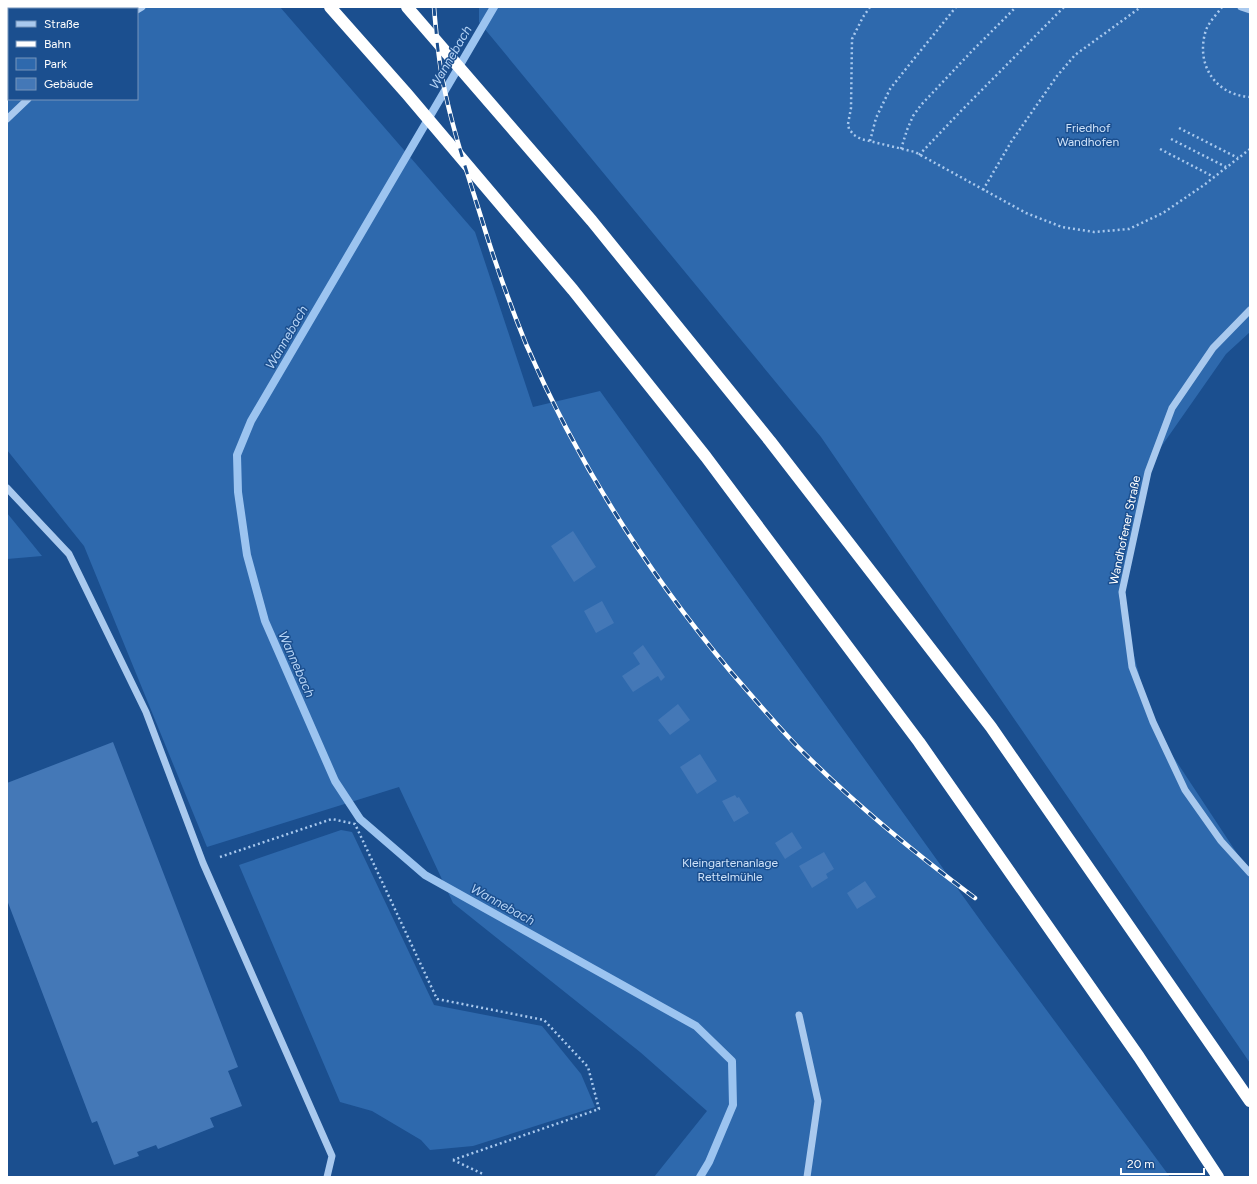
<svg xmlns="http://www.w3.org/2000/svg" width="1257" height="1184" viewBox="0 0 1257 1184" font-family="Figtree,sans-serif">
  <style>
    .green { fill: #2e69ad }
    .lines { fill: none; stroke-linecap: round; stroke-linejoin: round }
    .stream { stroke: #9cc4f0; stroke-width: 8 }
    .building { fill: #4478b7 }
    .path { stroke: #a9c9ee; stroke-width: 2.5; stroke-dasharray: 2 3; stroke-linecap: butt }
    .minor { stroke: #a9c9ee; stroke-width: 7 }
    .highway { stroke: #fff; stroke-width: 12 }
    .rail-casing { stroke: #fff; stroke-width: 4.5 }
    .rail { stroke: #1b4f8f; stroke-width: 3; stroke-dasharray: 9; stroke-linecap: butt }
    .labels { text-anchor: middle; stroke-width: 3; stroke-linejoin: round; paint-order: stroke }
    .park-label { font-size: 12px; fill: #cfe3fa; stroke: #1b4f8f }
    .street-label { font-size: 12px; fill: #fff; stroke: #1b4f8f }
    .water-label { font-size: 13px; font-style: italic; fill: #b5d3f5; stroke: #1b4f8f }
  </style>
  <rect width="100%" height="100%" fill="#1b4f8f"/>
  <!-- green -->
  <path class="green" d="M 43,7 L 280,7 L 475,232 L 533,407 L 600,391 L 988,931 L 1170,1177 L 654,1177 L 707,1111 L 640,1052 L 453,903 L 399,787 L 207,847 L 84,546 L 7,450 L 7,48 L 9,46 L 9,99 L 137,99 L 137,9 L 41,9 Z
    M 479,7 L 1250,7 L 1250,332 L 1226,354 L 1147,467 L 1119,600 L 1153,726 L 1250,873 L 1250,1063 L 821,437 L 479,22 Z
    M 7,513 L 42,556 L 7,559 Z
    M 341,830 L 352,832 L 434,1005 L 542,1026 L 581,1074 L 595,1107 L 473,1146 L 430,1150 L 421,1140 L 372,1111 L 340,1102 L 239,865 Z"/>
  <g class="lines">
    <!-- stream -->
    <path class="stream" d="M 494,7 L 251,421 L 237,455 L 238,492 L 247,555 L 265,621 L 335,781 L 360,819 L 425,875 L 696,1026 L 732,1061 L 733,1105 L 709,1162 L 700,1177"/>
  </g>
  <!-- building -->
  <path class="building" d="M 573,531 L 596,567 L 574,582 L 551,546 Z
    M 602,601 L 614,623 L 596,633 L 584,611 Z
    M 643,645 L 665,677 L 661,681 L 658,676 L 633,692 L 622,676 L 640,664 L 633,653 Z
    M 678,704 L 690,720 L 670,735 L 658,720 Z
    M 113,742 L 238,1067 L 228,1071 L 242,1106 L 210,1118 L 214,1127 L 158,1149 L 156,1145 L 137,1152 L 139,1156 L 114,1165 L 97,1121 L 92,1123 L 7,900 L 7,783 Z
    M 700,754 L 717,781 L 697,794 L 680,767 Z
    M 735,795 L 737,798 L 739,797 L 749,813 L 734,822 L 722,801 Z
    M 792,832 L 802,848 L 785,859 L 775,843 Z
    M 824,852 L 834,869 L 826,874 L 828,878 L 812,888 L 799,866 Z
    M 865,881 L 876,897 L 857,909 L 847,893 Z"/>
  <g class="lines">
    <!-- path -->
    <path class="path" d="M 870,7 L 863,17 L 852,39 L 851,108 L 848,124 L 849,129 L 854,135 L 861,139 L 915,152 L 1026,213 L 1062,227 L 1094,232 L 1129,229 L 1163,213 L 1204,185 L 1250,149
      M 1222,7 C 1217,14 1209,22 1206,30 C 1195,64 1215,95 1250,97
      M 1179,128 L 1238,158
      M 1171,139 L 1226,167
      M 870,141 L 876,118 L 890,89 L 909,65 L 956,7
      M 901,149 L 907,130 L 913,116 L 921,105 L 972,51 L 1016,7
      M 1160,149 L 1214,177
      M 919,155 L 960,112 L 1064,7
      M 983,190 L 1011,142 L 1057,76 L 1075,55 L 1141,7
      M 220,857 L 332,819 L 355,824 L 437,999 L 544,1020 L 588,1067 L 599,1109 L 453,1160
      M 453,1160 L 483,1174"/>
    <!-- minor -->
    <path class="minor" d="M 1241,7 L 1250,10
      M 137,10 L 142,7
      M 7,119 L 28,99
      M 1250,310 L 1213,348 L 1172,408 L 1148,472 L 1122,592 L 1132,667 L 1153,722 L 1185,790 L 1221,841 L 1250,873
      M 7,488 L 69,554 L 146,712 L 203,863 L 332,1156 L 327,1177
      M 799,1015 L 818,1101 L 807,1177"/>
    <!-- highway -->
    <path class="highway" d="M 330,7 L 407,94 L 573,290 L 706,457 L 919,742 L 1139,1057 L 1218,1177
      M 407,7 L 592,221 L 770,441 L 991,727 L 1250,1101"/>
    <defs>
      <path id="rail" d="M 434,7 C 436,32 438,57 443,82 C 452,128 467,172 481,217 C 494,260 509,302 526,344 C 577,462 648,573 731,672 C 752,696 773,721 795,744 C 851,801 912,851 975,898
        M 18,9 L 20,7
        M 7,21 L 9,19"/>
    </defs>
    <!-- rail casing -->
    <use href="#rail" class="rail-casing"/>
    <!-- rail -->
    <use href="#rail" class="rail"/>
  </g>
  <g class="labels">
    <!-- park labels -->
    <g class="park-label">
      <text x="1088" y="132">Friedhof<tspan x="1088" dy="14">Wandhofen</tspan></text>
      <text x="730" y="867">Kleingartenanlage<tspan x="730" dy="14">Rettelmühle</tspan></text>
    </g>
    <!-- street labels -->
    <g class="street-label">
      <text transform="translate(1125 530) rotate(-78)" y="4">Wandhofener Straße</text>
    </g>
    <!-- water labels -->
    <g class="water-label">
      <text transform="translate(450 57) rotate(-60)" y="5">Wannebach</text>
      <text transform="translate(286 337) rotate(-60)" y="5">Wannebach</text>
      <text transform="translate(297 664) rotate(66)" y="5">Wannebach</text>
      <text transform="translate(503 904) rotate(29)" y="5">Wannebach</text>
    </g>
  </g>
  <!-- border -->
  <rect width="1257" height="1184" fill="none" stroke="#ffffff" stroke-width="16"/>
  <!-- legend -->
  <rect x="8" y="8" width="130" height="92" fill="#1b4f8f" stroke="#7695bc"/>
  <rect x="16" y="21" width="20" height="6" fill="#a9c9ee" stroke="#7695bc"/>
  <text x="44" y="28" font-size="12" fill="#ffffff">Straße</text>
  <rect x="16" y="41" width="20" height="6" fill="#ffffff" stroke="#7695bc"/>
  <text x="44" y="48" font-size="12" fill="#ffffff">Bahn</text>
  <rect x="16" y="58" width="20" height="12" fill="#2e69ad" stroke="#7695bc"/>
  <text x="44" y="68" font-size="12" fill="#ffffff">Park</text>
  <rect x="16" y="78" width="20" height="12" fill="#4478b7" stroke="#7695bc"/>
  <text x="44" y="88" font-size="12" fill="#ffffff">Gebäude</text>
  <!-- scale -->
  <path d="M1121 1168v6h83v-6" fill="none" stroke="#ffffff" stroke-width="2"/>
  <text x="1127" y="1168" font-size="12" fill="#ffffff" stroke="#1b4f8f" stroke-width="3" paint-order="stroke">20 m</text>
</svg>
